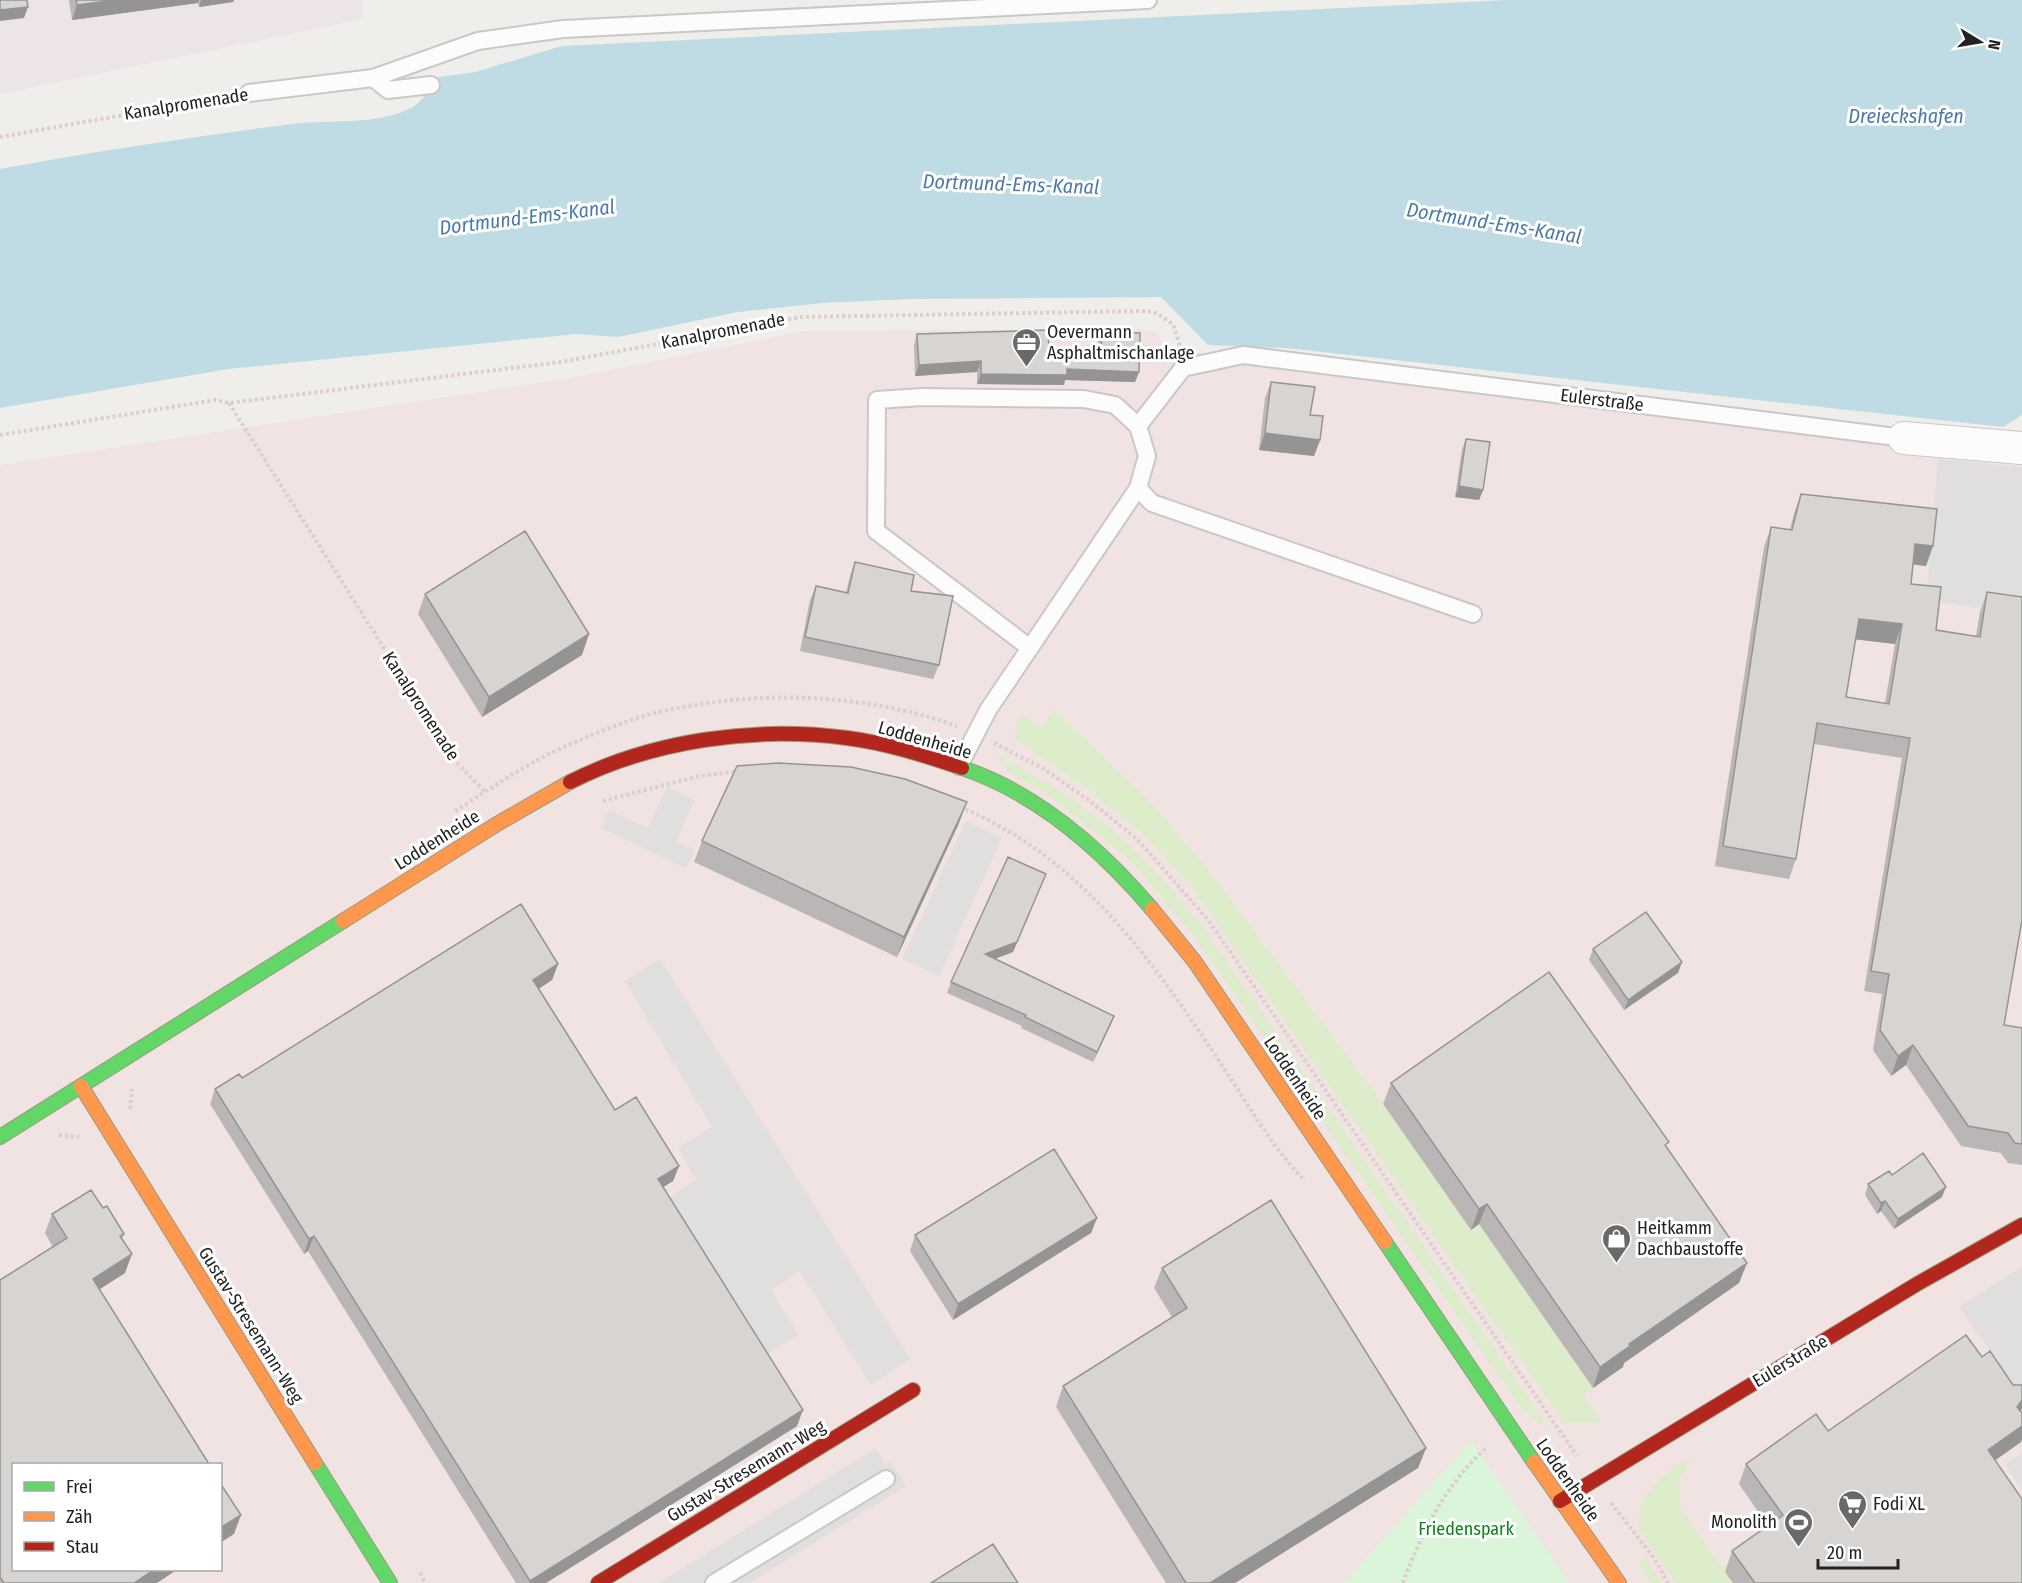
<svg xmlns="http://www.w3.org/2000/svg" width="2022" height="1583" viewBox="0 0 2022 1583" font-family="'Fira Sans Condensed',sans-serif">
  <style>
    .commercial { fill: #f1e3e1; fill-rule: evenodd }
    .industrial { fill: #ede4e9 }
    .grass { fill: #ddeccb }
    .park { fill: #daf5da }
    .parking { fill: #e0dfde }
    .water { fill: #bfdbe3 }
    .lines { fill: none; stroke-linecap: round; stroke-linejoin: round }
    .lane-casing { stroke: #c9c8c7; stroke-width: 20 }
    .street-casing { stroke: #c9c8c7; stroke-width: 34 }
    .fast-casing { stroke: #999a82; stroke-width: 16 }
    .slow-casing { stroke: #999a82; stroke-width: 16 }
    .jam-casing { stroke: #999a82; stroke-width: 16 }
    .path { stroke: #dccecd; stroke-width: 4; stroke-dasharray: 3 3; stroke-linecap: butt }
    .lane { stroke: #fdfcfc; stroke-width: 16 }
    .street { stroke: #fdfcfc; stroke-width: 32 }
    .fast { stroke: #63d668; stroke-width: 14 }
    .slow { stroke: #ff974d; stroke-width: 14 }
    .jam { stroke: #b3261e; stroke-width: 14 }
    .wall { fill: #b9b6b5; fill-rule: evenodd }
    .shaded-wall { fill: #969493 }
    .building { fill: #d7d4d2; stroke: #969493; stroke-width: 1.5; fill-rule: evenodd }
    .labels { text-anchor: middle; stroke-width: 6; stroke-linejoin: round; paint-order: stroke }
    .street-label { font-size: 18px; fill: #222; stroke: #fff }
    .poi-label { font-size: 18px; fill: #222; stroke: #fff; text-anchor: start }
    .park-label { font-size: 18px; fill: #0c8416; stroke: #fff }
    .water-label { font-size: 20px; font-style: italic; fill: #4a7aab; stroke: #fff }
  </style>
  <rect width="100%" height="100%" fill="#f0eeeb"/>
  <!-- commercial -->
  <path class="commercial" d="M 1135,329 L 1157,332 L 1162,341 L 1160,349 L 1908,429 L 2022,458 L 2022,1583 L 0,1583 L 0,465 L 570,378 L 805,331 ZM 14,1464 L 220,1464 L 220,1570 L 14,1570 Z"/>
  <!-- industrial -->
  <path class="industrial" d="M 0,0 L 362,0 L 362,19 L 0,94 Z"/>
  <!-- grass -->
  <path class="grass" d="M 1054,710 L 1149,801 L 1207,868 L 1383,1104 L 1471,1229 L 1479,1224 L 1486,1234 L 1593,1388 L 1583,1395 L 1602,1423 L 1564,1423 L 1193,889 L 1144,835 L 1089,790 L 1014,738 L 1021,713 L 1042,727 Z
    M 996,755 C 1086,799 1142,849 1203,927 L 1549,1428 L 1523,1410 L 1510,1392 L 1192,933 L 1132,862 L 1052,798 L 1009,772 Z
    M 1691,1456 L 1678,1482 L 1681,1509 L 1733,1583 L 1675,1583 C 1665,1566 1651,1550 1642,1532 C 1626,1499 1670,1471 1691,1456 Z
    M 1644,1558 L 1662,1583 L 1651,1583 L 1639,1564 Z"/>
  <!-- park -->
  <path class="park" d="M 1471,1441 L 1569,1583 L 1344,1583 Z"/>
  <!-- parking -->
  <path class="parking" d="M 1938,459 L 2022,467 L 2022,615 L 1926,600 Z
    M 667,787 L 695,800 L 676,841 L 695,850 L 686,868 L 601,828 L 609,810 L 648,828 Z
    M 966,821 L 1002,838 L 939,976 L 902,959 Z
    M 660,959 L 910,1359 L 871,1385 L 800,1271 L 771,1290 L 798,1335 L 760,1359 L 661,1203 L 696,1180 L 678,1148 L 712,1127 L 625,981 Z
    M 2022,1267 L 2022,1396 L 1959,1307 Z
    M 876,1448 L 886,1465 L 891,1462 L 906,1486 L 749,1583 L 659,1583 Z
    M 2022,1453 L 2022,1490 L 2005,1465 Z"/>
  <!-- water -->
  <path class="water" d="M 1508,0 L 2022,0 L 2022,415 L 2003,427 L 1286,348 L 1208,345 L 1161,297 L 910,299 L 821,303 L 738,312 L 618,337 L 576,334 L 228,369 L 0,408 L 0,169 C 97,151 194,137 292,124 C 329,119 373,126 409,109 C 421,104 430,90 433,78 L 475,72 L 562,46 Z"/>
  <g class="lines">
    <defs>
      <path id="lane" d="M 431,85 L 388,90 L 373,78 L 478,41 L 563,29 L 1148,0
        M 249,93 L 373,78
        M 1138,426 L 1183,368 L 1243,355 L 1904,438
        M 1138,488 L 1152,503 L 1473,614
        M 959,766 L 988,710 L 1138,488 L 1147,456 L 1138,426 L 1115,405 L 1084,399 L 922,397 L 877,400 L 876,531 L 1030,648
        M 714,1583 L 886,1479"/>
      <path id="street" d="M 1904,438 L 2022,448"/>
      <path id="fast" d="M 962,768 C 1037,793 1101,849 1152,909
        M 0,1137 L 343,921
        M 1385,1242 L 1534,1462
        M 315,1463 L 390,1583"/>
      <path id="slow" d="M 1152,909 L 1195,962 L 1385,1242
        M 343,921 L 497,824 L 570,782
        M 81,1086 L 315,1463
        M 1534,1462 L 1619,1583"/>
      <path id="jam" d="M 570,782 C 653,740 755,726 847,738 C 886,743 924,755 962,768
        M 1560,1501 L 1917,1284 L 2022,1225
        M 598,1583 L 913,1390"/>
    </defs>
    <!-- lane casing -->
    <use href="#lane" class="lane-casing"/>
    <!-- street casing -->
    <use href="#street" class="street-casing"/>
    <!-- fast casing -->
    <use href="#fast" class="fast-casing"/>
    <!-- slow casing -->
    <use href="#slow" class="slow-casing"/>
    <!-- jam casing -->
    <use href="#jam" class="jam-casing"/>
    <!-- path -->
    <path class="path" d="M 0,137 L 230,96
      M 229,403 L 456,762 L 485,792
      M 0,435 L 215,400 L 229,403 L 561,362 L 800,317 L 1141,311 L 1154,312 L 1173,324 L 1180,346
      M 994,743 L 1044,769 L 1090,801 L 1137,839 L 1209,921 L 1577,1456
      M 603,801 L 700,776 L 739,771
      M 960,807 C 1081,857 1153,961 1223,1067 C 1249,1106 1272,1147 1305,1181
      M 455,811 C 495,786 534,758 578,741 C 601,731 626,721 651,714 C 749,689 861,692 957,726
      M 130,1109 L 132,1089
      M 59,1135 L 79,1137
      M 1611,1503 L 1654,1558 L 1668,1583
      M 420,1573 L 425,1583
      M 1403,1583 C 1421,1533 1446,1484 1486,1448"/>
    <!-- lane -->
    <use href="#lane" class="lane"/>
    <!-- street -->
    <use href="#street" class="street"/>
    <!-- fast -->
    <use href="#fast" class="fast"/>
    <!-- slow -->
    <use href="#slow" class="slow"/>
    <!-- jam -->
    <use href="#jam" class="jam"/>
  </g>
  <!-- wall -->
  <path class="wall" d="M 69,0 L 234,0 L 233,2 L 199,7 L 198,3 L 72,20 Z
    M 1102,332 L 1139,372 L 1135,382 L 1065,380 L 1064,385 L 977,384 L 977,372 L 915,376 L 914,345 L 917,334 L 1049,349 L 1098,349 L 1098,342 Z
    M 1271,382 L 1310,415 L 1320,440 L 1314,456 L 1259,450 L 1265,398 Z
    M 1466,439 L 1483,490 L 1479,500 L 1455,497 L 1462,449 Z
    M 1801,494 L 1933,546 L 1926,566 L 1913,564 L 1911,584 L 1936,630 L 1976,636 L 1980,612 L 1987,592 L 2004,1025 L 2022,1028 L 2022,1165 L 2008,1163 L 2001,1153 L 1961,1146 L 1906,1065 L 1891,1076 L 1873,1050 L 1882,994 L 1864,991 L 1902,758 L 1814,744 L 1796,859 L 1789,879 L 1715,866 L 1764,547 L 1771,527 L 1790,530 L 1794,513 ZM 1856,639 L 1895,644 L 1885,703 L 1846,697 Z
    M 855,562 L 911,591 L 939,665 L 933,679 L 800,651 L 810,600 L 816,586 L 846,593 L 850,576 Z
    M 425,594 L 582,655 L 482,717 L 418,614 Z
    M 959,823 L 897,957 L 694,862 L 702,841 Z
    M 1046,874 L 1013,952 L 995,959 L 1114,1016 L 1110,1026 L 1093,1062 L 1021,1028 L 1022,1026 L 947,993 L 951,982 Z
    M 1593,949 L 1682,962 L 1678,973 L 1624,1010 L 1589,960 Z
    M 558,964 L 552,980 L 539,988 L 615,1110 L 679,1166 L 673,1181 L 663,1187 L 797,1426 L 546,1583 L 516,1583 L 308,1251 L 304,1254 L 210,1104 L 215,1089 Z
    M 1391,1083 L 1667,1148 L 1747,1263 L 1739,1283 L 1624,1363 L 1623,1367 L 1593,1388 L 1479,1224 L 1471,1230 L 1383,1104 Z
    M 1892,1175 L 1942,1197 L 1894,1229 L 1881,1211 L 1877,1214 L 1865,1195 L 1868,1184 Z
    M 103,1208 L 124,1234 L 122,1240 L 125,1273 L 99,1289 L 157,1583 L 0,1583 L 0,1280 L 53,1247 L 45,1233 L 52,1214 Z
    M 1097,1218 L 1091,1233 L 953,1320 L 910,1251 L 915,1235 Z
    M 1162,1268 L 1426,1448 L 1418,1468 L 1235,1583 L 1166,1583 L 1056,1407 L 1063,1386 L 1172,1317 L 1154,1288 Z
    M 2021,1411 L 2021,1442 L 1995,1460 L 2022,1583 L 1733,1583 L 1725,1572 L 1732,1551 L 1768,1526 L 1739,1484 L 1746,1464 L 1828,1431 Z"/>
  <!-- shaded-wall -->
  <path class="shaded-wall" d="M 116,0 L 199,0 L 198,3 L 72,20 L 77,5 Z
    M 201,0 L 234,0 L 233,2 L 199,7 Z
    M 28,7 L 24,18 L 0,21 L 0,10 Z
    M 981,361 L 977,372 L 915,376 L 919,365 Z
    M 1067,369 L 1139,372 L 1135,382 L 1065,380 L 1064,385 L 977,384 L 981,374 Z
    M 1265,433 L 1320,440 L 1314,456 L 1259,450 Z
    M 1459,486 L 1483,490 L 1479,500 L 1455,497 Z
    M 1915,544 L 1933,546 L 1926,566 L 1908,564 Z
    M 1859,619 L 1902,624 L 1895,644 L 1852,639 Z
    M 589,634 L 582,655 L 482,717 L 489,697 Z
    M 967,802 L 959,823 L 897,957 L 904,937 Z
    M 1046,874 L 1013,952 L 981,964 L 985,954 Z
    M 1682,962 L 1678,973 L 1624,1010 L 1628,1000 Z
    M 558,964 L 552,980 L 528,996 L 533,980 Z
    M 1114,1016 L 1110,1026 L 1093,1062 L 1097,1052 Z
    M 1913,1045 L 1906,1065 L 1891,1076 L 1898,1056 Z
    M 679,1166 L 673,1181 L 652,1194 L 658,1179 Z
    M 1946,1187 L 1942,1197 L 1894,1229 L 1898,1219 Z
    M 1885,1201 L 1881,1211 L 1877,1214 L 1881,1203 Z
    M 1487,1204 L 1479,1224 L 1471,1230 L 1479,1209 Z
    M 1097,1218 L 1091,1233 L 953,1320 L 958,1304 Z
    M 314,1236 L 308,1251 L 304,1254 L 309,1239 Z
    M 132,1254 L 125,1273 L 86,1298 L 93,1279 Z
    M 1747,1263 L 1739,1283 L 1624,1363 L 1623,1367 L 1593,1388 L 1600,1367 L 1629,1344 Z
    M 2022,1400 L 2022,1409 L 2010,1427 L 2017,1407 Z
    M 803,1410 L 797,1426 L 546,1583 L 529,1583 L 530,1581 Z
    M 2022,1426 L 2022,1439 L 2021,1442 L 1980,1471 L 1988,1450 Z
    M 1426,1448 L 1418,1468 L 1235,1583 L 1210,1583 Z
    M 241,1515 L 234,1534 L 220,1543 L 220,1528 Z
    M 155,1569 L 178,1569 L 157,1583 L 134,1583 Z"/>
  <!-- building -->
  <path class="building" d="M 0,0 L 27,0 L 28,7 L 0,10 Z
    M 76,0 L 116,0 L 77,5 Z
    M 1048,330 L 1049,349 L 1101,349 L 1102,332 L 1140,333 L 1139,372 L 1067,369 L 1067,375 L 981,374 L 981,361 L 919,365 L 917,334 Z
    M 1271,382 L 1315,387 L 1310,415 L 1323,416 L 1320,440 L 1265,433 Z
    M 1466,439 L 1490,442 L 1483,490 L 1459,486 Z
    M 1801,494 L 1937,509 L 1933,546 L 1915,544 L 1911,584 L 1941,587 L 1936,630 L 1980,637 L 1987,592 L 2022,597 L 2022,920 L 2004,1025 L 2022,1028 L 2022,1144 L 2015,1143 L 2008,1133 L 1968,1126 L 1913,1045 L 1898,1056 L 1880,1030 L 1889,974 L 1871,971 L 1910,738 L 1817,723 L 1796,859 L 1723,846 L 1771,527 L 1792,530 ZM 1859,619 L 1902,624 L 1889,704 L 1846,697 Z
    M 525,531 L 589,634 L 489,697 L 425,594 Z
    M 855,562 L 914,575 L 911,591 L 953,596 L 939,665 L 805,637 L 816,586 L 848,593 Z
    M 778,763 L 851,767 L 905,779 L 967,802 L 904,937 L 702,841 L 737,766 Z
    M 1008,857 L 1046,874 L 1017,942 L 985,954 L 1114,1016 L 1097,1052 L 1025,1017 L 1026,1015 L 951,982 Z
    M 521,904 L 558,964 L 533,980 L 615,1110 L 636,1097 L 679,1166 L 658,1179 L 803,1410 L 530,1581 L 314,1236 L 309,1239 L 215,1089 L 239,1074 L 242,1078 Z
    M 1646,912 L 1682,962 L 1628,1000 L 1593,949 Z
    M 1549,972 L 1669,1142 L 1665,1145 L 1747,1263 L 1629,1344 L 1630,1346 L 1600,1367 L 1487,1204 L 1479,1209 L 1391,1083 Z
    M 1054,1149 L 1097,1218 L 958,1304 L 915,1235 Z
    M 1923,1153 L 1946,1187 L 1898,1219 L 1885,1201 L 1881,1203 L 1868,1184 L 1889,1171 L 1892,1175 Z
    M 91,1190 L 103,1208 L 107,1206 L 124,1234 L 120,1236 L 132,1254 L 93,1279 L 209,1464 L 14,1464 L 14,1569 L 155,1569 L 134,1583 L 4,1583 L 0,1577 L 0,1280 L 67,1238 L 52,1214 Z
    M 1271,1200 L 1426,1448 L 1210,1583 L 1186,1583 L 1063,1386 L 1187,1308 L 1162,1268 Z
    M 1966,1335 L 1982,1357 L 1990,1351 L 2013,1385 L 2022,1385 L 2022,1400 L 2017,1407 L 2022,1413 L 2022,1426 L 1988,1450 L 2022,1499 L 2022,1583 L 1755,1583 L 1732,1551 L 1783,1515 L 1746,1464 L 1816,1414 L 1828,1431 Z
    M 220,1483 L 241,1515 L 220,1528 Z
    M 993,1544 L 1018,1583 L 931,1583 Z"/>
  <!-- icons -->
  <defs>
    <symbol id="office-pin" viewBox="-11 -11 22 30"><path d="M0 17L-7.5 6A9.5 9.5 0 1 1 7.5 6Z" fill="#6a6968" stroke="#fff"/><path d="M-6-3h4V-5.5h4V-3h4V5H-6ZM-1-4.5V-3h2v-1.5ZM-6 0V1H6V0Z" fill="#fff"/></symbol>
    <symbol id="shop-pin" viewBox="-11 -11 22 30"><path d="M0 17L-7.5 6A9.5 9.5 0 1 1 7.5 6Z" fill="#6a6968" stroke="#fff"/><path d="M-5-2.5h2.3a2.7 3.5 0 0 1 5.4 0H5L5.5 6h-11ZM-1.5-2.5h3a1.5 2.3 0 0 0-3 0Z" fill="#fff"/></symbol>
    <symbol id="supermarket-pin" viewBox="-11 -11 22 30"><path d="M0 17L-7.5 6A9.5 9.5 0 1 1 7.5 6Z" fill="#6a6968" stroke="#fff"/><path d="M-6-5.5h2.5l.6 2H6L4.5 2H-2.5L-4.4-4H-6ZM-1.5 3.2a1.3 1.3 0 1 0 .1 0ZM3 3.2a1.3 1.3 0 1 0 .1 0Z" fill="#fff"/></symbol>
    <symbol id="stadium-pin" viewBox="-11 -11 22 30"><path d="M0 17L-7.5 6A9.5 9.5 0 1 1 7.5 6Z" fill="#6a6968" stroke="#fff"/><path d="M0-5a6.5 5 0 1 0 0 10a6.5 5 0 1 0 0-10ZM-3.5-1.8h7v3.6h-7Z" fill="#fff"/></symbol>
  </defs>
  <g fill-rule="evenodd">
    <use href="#office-pin" x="1010" y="326" width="33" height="45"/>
    <use href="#shop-pin" x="1600" y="1222" width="33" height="45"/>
    <use href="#supermarket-pin" x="1836" y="1488" width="33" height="45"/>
    <use href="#stadium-pin" x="1782" y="1506" width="33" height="45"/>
  </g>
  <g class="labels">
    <!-- street labels -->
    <g class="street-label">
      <text transform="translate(186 104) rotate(-9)" y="6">Kanalpromenade</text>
      <text transform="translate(723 331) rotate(-11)" y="6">Kanalpromenade</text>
      <text transform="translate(1602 400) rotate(7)" y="6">Eulerstraße</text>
      <text transform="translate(421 706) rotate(57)" y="6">Kanalpromenade</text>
      <text transform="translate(925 740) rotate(16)" y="6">Loddenheide</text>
      <text transform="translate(437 840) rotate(-32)" y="6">Loddenheide</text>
      <text transform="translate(1295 1078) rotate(56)" y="6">Loddenheide</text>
      <text transform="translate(251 1325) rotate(58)" y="6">Gustav-Stresemann-Weg</text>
      <text transform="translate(1790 1361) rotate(-31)" y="6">Eulerstraße</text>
      <text transform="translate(746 1471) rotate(-31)" y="6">Gustav-Stresemann-Weg</text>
      <text transform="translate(1568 1480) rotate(55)" y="6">Loddenheide</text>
    </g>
    <!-- poi labels -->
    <g class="poi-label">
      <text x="1047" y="338">Oevermann<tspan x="1047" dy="21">Asphaltmischanlage</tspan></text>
      <text x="1637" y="1234">Heitkamm<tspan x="1637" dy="21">Dachbaustoffe</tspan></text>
      <text x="1873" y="1510">Fodi XL</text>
      <text x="1777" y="1528" text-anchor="end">Monolith</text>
    </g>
    <!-- park labels -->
    <g class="park-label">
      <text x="1466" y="1535">Friedenspark</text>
    </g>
    <!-- water labels -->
    <g class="water-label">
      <text x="1906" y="123">Dreieckshafen</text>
      <text transform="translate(1011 184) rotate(2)" y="7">Dortmund-Ems-Kanal</text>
      <text transform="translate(527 217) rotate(-7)" y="7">Dortmund-Ems-Kanal</text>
      <text transform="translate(1494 223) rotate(9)" y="7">Dortmund-Ems-Kanal</text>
    </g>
  </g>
  <!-- legend -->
  <rect x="12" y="1463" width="210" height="108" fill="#ffffff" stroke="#a7a7a7" stroke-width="1.5"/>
  <rect x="24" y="1482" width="30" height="9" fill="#63d668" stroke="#a7a7a7" stroke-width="1.5"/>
  <text x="66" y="1493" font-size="18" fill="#222222">Frei</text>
  <rect x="24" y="1512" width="30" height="9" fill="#ff974d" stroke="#a7a7a7" stroke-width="1.5"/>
  <text x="66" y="1523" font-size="18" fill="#222222">Zäh</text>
  <rect x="24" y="1542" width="30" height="9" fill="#b3261e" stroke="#a7a7a7" stroke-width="1.5"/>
  <text x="66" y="1553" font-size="18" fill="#222222">Stau</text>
  <!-- north arrow -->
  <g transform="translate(1980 42) rotate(101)" stroke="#ffffff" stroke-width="4.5" paint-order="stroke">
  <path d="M0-4.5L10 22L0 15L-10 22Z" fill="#222222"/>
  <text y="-9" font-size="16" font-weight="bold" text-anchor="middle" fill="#222222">N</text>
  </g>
  <!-- scale -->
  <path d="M1818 1559v9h80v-9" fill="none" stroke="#222222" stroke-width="3"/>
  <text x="1827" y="1559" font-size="18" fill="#222222" stroke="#ffffff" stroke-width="4.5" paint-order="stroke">20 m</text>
</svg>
